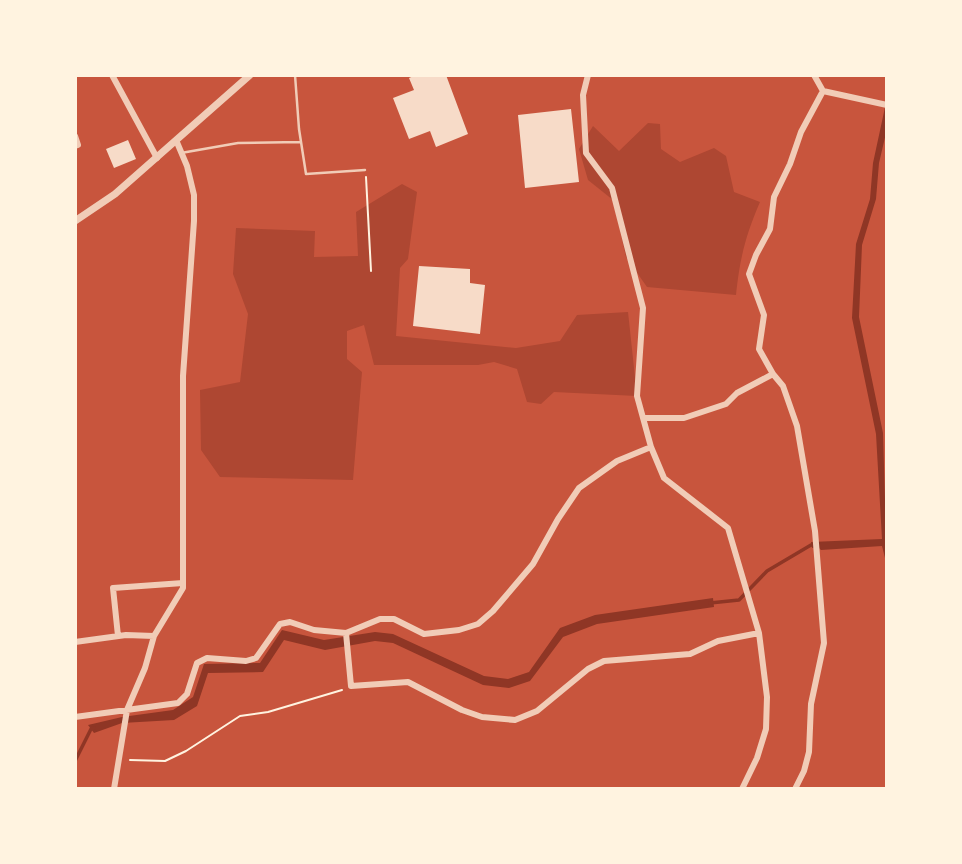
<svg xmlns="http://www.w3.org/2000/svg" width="962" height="864" viewBox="0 0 962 864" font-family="'Asap Condensed',sans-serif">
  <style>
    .green { fill: #ae4732 }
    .water { fill: #8f3625 }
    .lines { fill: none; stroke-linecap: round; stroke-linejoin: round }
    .stream { stroke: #8f3625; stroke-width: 3.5 }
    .building { fill: #f7dbc8 }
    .path { stroke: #fff3e0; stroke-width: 2 }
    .service { stroke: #f1ccb7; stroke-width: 2.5 }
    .minor { stroke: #f1ccb7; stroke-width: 6 }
    .tertiary { stroke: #f1ccb7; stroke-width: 7 }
  </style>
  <rect width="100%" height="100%" fill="#c8553d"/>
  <!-- green -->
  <path class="green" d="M 648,123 L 660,124 L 661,149 L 680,162 L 714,148 L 726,156 L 734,192 L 760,202 C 745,237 740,258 736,295 L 647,287 L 626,257 L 613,200 L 588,180 L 579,149 L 593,126 L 619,151 Z
    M 402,184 L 417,192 L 408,259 L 400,268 L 396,336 L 516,348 L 560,341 L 577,315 L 628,312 L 637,396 L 554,392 L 541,404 L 527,402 L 517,369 L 494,362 L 478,365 L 374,365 L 364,325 L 347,331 L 347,359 L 362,372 L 353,480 L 220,477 L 201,450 L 200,390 L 240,382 L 248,314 L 233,274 L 236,228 L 315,231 L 314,257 L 358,256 L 356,212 Z"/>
  <!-- water -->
  <path class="water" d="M 887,98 L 887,129 L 879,163 L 876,199 L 862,245 L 859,317 L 883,433 L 887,566 L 882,546 L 821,550 L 818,547 L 812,548 L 811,542 L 882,539 L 876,434 L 852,318 L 856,244 L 870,199 L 873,163 Z
    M 713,598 L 714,607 L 597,624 L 563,637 L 530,681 L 509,688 L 483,685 L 393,643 L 375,641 L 325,650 L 284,640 L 263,672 L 208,673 L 197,706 L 174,720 L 122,723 L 94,733 L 88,725 L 122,717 L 173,710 L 193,697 L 204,664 L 260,663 L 282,630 L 324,640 L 375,632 L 393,634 L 484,676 L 508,679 L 529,672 L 560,628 L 595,615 Z"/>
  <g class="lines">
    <!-- stream -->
    <path class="stream" d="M 710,603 L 739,600 L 767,571 L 811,545 L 816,545
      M 75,761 L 91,729 L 94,728"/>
  </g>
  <!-- building -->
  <path class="building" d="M 416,75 L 446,75 L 468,134 L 436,147 L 430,131 L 409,139 L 393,98 L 414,90 L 409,78 Z
    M 571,109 L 579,182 L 525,188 L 518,115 Z
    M 128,140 L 136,159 L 114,168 L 106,149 Z
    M 419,266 L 470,269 L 470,283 L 485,285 L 480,334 L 413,326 Z"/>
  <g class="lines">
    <!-- path -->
    <path class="path" d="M 366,177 L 371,271
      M 130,760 L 165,761 L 186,751 L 240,716 L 268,712 L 342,690"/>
    <!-- service -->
    <path class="service" d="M 295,75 L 299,129 L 306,174 L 365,170
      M 181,153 L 238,143 L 300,142"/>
    <!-- minor -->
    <path class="minor" d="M 112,75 L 157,158
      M 588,75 L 583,95 L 586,153 L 612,188 L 643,308 L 637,396 L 651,447 L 664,478 L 728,528 L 759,633 L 767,697 L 766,729 L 757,758 L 742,789
      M 814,75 L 823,91 L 887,105
      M 75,136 L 78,145 L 75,146
      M 643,418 L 684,418 L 726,404 L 737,393 L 773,374
      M 346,633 L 351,686 L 408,682 L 462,710 L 482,717 L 515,720 L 537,711 L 588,669 L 604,661 L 690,654 L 718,641 L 759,633
      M 118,636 L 113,588 L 183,583
      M 75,642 L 126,635 L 154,636
      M 75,717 L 178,703 L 187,694 L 197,663 L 207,658 L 246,661 L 256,658 L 280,624 L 290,622 L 314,630 L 346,633 L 380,619 L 394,619 L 424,634 L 459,630 L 478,624 L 493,611 L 533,564 L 558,519 L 579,488 L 617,461 L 651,447
      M 114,789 L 127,710 L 145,668 L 154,636 L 183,588 L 183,376 L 194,221 L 194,195 L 187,166 L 176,140
      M 795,789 L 804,771 L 809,752 L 811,704 L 824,643 L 815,531 L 797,426 L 783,386 L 773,374 L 759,349 L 764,315 L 749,274 L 756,255 L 770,229 L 774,197 L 790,164 L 801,132 L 823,91"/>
    <!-- tertiary -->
    <path class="tertiary" d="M 75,221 L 115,194 L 250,75"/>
  </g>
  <!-- border -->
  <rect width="962" height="864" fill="none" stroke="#fff3e0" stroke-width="154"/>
</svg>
